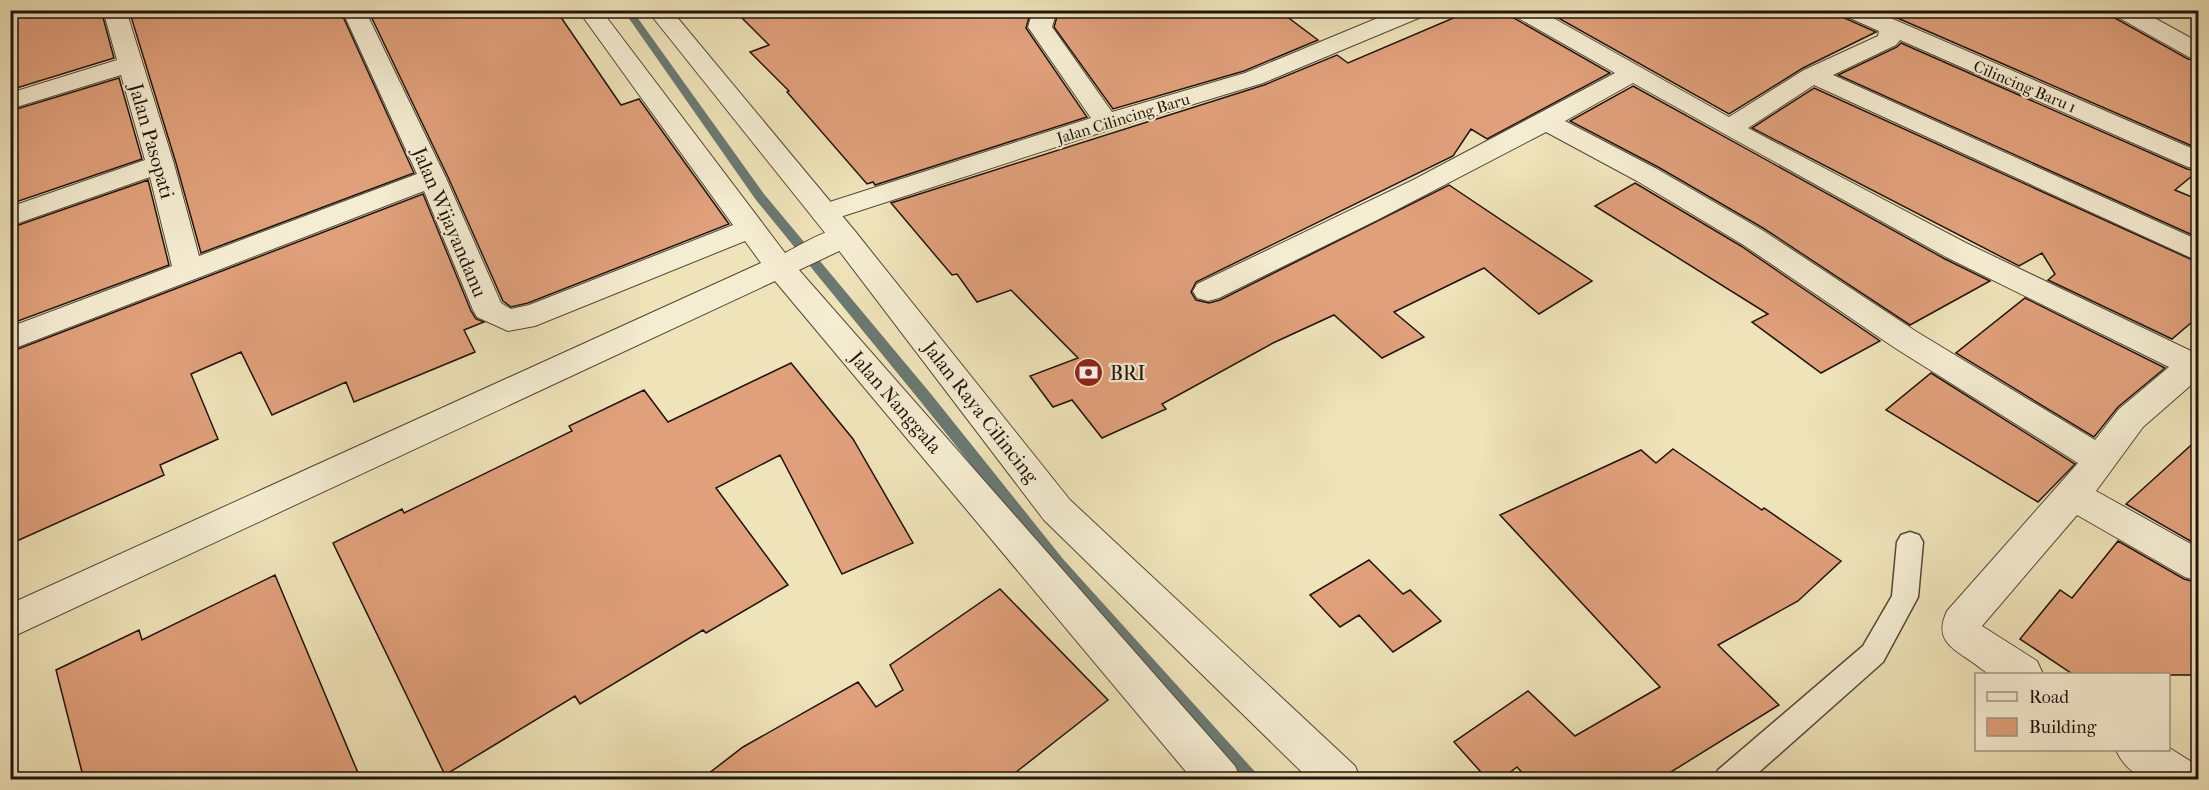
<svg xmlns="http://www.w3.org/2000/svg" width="2209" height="790" viewBox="0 0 2209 790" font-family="'IM FELL French Canon',serif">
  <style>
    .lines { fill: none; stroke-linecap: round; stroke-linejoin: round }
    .stream { fill: #6a7972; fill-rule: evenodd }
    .building { fill: #e0a07b; stroke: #20130d; stroke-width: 1.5 }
    .service-casing { stroke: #544738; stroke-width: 3 }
    .minor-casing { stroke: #544738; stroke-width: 2 }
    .tertiary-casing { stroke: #544738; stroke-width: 2 }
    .service { fill: #f5edd2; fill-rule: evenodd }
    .minor { fill: #f5edd2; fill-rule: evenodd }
    .tertiary { fill: #f5edd2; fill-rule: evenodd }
    .labels { text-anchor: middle; stroke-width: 4.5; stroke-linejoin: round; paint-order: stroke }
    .far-street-label { font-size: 16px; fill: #20130d; stroke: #f5edd2 }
    .street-label { font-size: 20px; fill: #20130d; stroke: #f5edd2 }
    .poi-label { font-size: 20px; fill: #20130d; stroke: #f5edd2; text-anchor: start }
  </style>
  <rect width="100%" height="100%" fill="#efe3b9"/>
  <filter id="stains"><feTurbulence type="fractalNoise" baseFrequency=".00333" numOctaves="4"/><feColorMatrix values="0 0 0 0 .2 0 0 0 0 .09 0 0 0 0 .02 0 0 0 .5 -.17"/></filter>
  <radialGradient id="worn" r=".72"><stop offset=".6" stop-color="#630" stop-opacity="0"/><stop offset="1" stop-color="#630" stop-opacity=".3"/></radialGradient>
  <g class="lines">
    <!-- stream -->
    <path class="stream" d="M 623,10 L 632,10 L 764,194 L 931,394 L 1063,559 L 1257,774 L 1260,780 L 1239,780 L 1053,567 L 921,402 L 756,200 Z"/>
  </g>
  <!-- building -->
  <path class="building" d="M 10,10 L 101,10 L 114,58 L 10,90 Z
    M 129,10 L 340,10 L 414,173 L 201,253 L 176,163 Z
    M 368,10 L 556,10 L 621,105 L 639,99 L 729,224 L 528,303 L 511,307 L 503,301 L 448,177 Z
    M 734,10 L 1031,10 L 1026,28 L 1087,117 L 875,185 L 873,182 L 867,184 L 787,92 L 789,91 L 750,52 L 769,45 Z
    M 1059,10 L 1278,10 L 1318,40 L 1244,71 L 1113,109 L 1054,27 Z
    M 1472,10 L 1508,10 L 1512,17 L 1610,73 L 1487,139 L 1471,129 L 1453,156 L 1196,282 L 1191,292 L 1196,300 L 1209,303 L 1220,300 L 1449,185 L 1592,281 L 1539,314 L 1484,268 L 1394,312 L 1424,337 L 1382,358 L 1334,315 L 1273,343 L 1162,404 L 1166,409 L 1102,438 L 1072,400 L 1053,407 L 1030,376 L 1078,358 L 1011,290 L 977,302 L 957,274 L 952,275 L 891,203 L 1264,85 L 1337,55 L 1348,63 Z
    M 1544,10 L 1838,10 L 1842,17 L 1876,32 L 1803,68 L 1729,114 Z
    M 1879,10 L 2109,10 L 2113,17 L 2188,59 L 2199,61 L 2199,149 Z
    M 1901,43 L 2187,169 L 2198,171 L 2175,190 L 2199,200 L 2199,238 L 1838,75 L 1897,47 Z
    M 119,78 L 142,159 L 10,204 L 10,111 Z
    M 1633,86 L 1945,259 L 1990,281 L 1910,325 L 1763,228 L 1658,167 L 1570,121 Z
    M 1814,88 L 2199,263 L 2199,316 L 2172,339 L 2048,280 L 2055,274 L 2042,253 L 2019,266 L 1752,128 Z
    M 148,180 L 169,265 L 10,324 L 10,228 Z
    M 1635,183 L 1741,246 L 1880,341 L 1821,373 L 1752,322 L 1768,314 L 1595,206 Z
    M 423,194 L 471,311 L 476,319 L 484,322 L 464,330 L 475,352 L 354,402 L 346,382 L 272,415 L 241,352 L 191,374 L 218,439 L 160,465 L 164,475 L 10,544 L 10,352 Z
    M 2025,298 L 2165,368 L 2118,407 L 2094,437 L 1956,353 Z
    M 791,363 L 853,439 L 913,543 L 842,574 L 780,455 L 716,488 L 788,585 L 706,633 L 703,630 L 580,704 L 575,696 L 445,775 L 333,543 L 402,509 L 404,513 L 572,431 L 569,426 L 644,390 L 668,422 Z
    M 1931,373 L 2075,464 L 2038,502 L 1886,410 Z
    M 2199,438 L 2199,546 L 2126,504 Z
    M 1673,449 L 1762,510 L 1764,508 L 1841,561 L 1798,601 L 1718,645 L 1779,705 L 1658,780 L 1529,780 L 1517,767 L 1500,780 L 1488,780 L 1454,742 L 1528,691 L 1575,736 L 1660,687 L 1500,515 L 1641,450 L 1656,463 Z
    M 2118,541 L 2184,579 L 2199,583 L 2199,675 L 2074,675 L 2020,639 L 2060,590 L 2072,598 Z
    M 1369,560 L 1403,594 L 1410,590 L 1441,621 L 1393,652 L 1359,615 L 1340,627 L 1310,595 Z
    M 275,575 L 361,780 L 84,780 L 56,670 L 139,630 L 142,640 Z
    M 1000,589 L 1108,700 L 1006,780 L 700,780 L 743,747 L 858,682 L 876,707 L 903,690 L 890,665 Z"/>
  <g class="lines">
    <defs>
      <path id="service" d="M 1910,532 L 1919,535 L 1923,542 L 1918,597 L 1883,662 L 1750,780 L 1714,780 L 1718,770 L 1863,646 L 1892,596 L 1897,542 L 1901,535 Z"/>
      <path id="minor" d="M 103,10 L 126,10 L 174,164 L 199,256 L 417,174 L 342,10 L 365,10 L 446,178 L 501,303 L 511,309 L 529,305 L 733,225 L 578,10 L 601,10 L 785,253 C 805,243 832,224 854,230 L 859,237 L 854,244 L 799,270 L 1235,766 L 1241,780 L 1193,780 L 775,281 L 10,638 L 10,604 L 761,263 L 745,241 L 535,326 L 508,331 L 477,317 L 473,310 L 424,191 L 10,350 L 10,327 L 172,266 L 150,177 L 10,226 L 10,207 L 145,160 L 121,75 L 10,109 L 10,93 L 117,60 Z
        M 1033,10 L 1057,10 L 1052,27 L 1112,112 L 1245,73 L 1397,10 L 1429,10 L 1426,15 L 1263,83 L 1115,128 L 834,219 L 824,222 L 814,219 L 810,213 L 814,207 L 1091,118 L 1028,27 Z
        M 1510,10 L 1539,10 L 1729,117 L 1804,70 L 1878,36 L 1879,31 L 1843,15 L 1840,10 L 1872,10 L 2198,151 L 2198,169 L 2188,167 L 1900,40 L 1896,45 L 1833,75 L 2198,240 L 2198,261 L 1814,85 L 1748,128 L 1966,243 L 2191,351 L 2198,349 L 2198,379 L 2143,427 L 2096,491 L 2198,548 L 2198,581 L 2185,577 L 2077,515 L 1982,626 L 2037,661 L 2043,674 C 2029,674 2004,678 1991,674 C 1985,673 1977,665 1972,662 C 1950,647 1934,639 1947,611 L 2078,463 L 1895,348 L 1742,244 L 1637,181 L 1546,132 L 1379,219 L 1219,298 L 1208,301 L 1197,298 L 1193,291 L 1197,284 L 1413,180 L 1615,73 L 1513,15 ZM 1633,83 L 1946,257 L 2169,367 L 2119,409 L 2095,440 L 1917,332 L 1762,230 L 1657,169 L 1565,121 Z
        M 2111,10 L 2140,10 L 2198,42 L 2198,59 L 2189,57 L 2114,15 Z
        M 2168,747 L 2198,766 L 2198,780 C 2164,780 2133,787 2116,750 L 2168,750 Z"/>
      <path id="tertiary" d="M 647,10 L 671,10 L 854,230 L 1070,500 L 1355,766 L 1361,780 L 1310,780 L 1044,520 L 834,244 Z"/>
    </defs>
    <!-- service casing -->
    <use href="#service" class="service-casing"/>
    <!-- minor casing -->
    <use href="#minor" class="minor-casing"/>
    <!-- tertiary casing -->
    <use href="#tertiary" class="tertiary-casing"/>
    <!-- service -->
    <use href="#service" class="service"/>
    <!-- minor -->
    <use href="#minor" class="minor"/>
    <!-- tertiary -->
    <use href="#tertiary" class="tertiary"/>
  </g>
  <!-- icons -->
  <defs>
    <symbol id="bank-disc" viewBox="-11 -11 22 22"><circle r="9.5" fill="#8f2418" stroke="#f5edd2"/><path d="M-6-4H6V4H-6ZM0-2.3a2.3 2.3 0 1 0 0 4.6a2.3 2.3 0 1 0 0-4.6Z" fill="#fff"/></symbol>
  </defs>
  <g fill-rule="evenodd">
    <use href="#bank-disc" x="1072" y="356" width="33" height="33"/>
  </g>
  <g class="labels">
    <!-- far-street labels -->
    <g class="far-street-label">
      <text transform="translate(2025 86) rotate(23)" y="6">Cilincing Baru 1</text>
      <text transform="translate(1123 118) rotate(-17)" y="6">Jalan Cilincing Baru</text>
    </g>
    <!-- street labels -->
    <g class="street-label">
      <text transform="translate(152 141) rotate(74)" y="7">Jalan Pasopati</text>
      <text transform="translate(450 222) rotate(67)" y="7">Jalan Wijayandanu</text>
      <text transform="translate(896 402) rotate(49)" y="7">Jalan Nanggala</text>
      <text transform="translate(981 412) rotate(52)" y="7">Jalan Raya Cilincing</text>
    </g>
    <!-- poi labels -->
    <g class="poi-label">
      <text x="1110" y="380">BRI</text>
    </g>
  </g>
  <!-- margin -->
  <rect width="2209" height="790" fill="none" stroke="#efe3b9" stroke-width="36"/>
  <rect x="12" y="12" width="2185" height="766" fill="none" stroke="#20130d" stroke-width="3"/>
  <rect x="18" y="18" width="2173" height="754" fill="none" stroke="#20130d" stroke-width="1.5"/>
  <!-- legend -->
  <rect x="1975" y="673" width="195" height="78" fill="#f5edd2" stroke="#a09683" stroke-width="1.5"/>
  <rect x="1987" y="692" width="30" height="9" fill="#f5edd2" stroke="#a09683" stroke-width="1.5"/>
  <text x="2029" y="703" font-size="18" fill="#20130d">Road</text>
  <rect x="1987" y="718" width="30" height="18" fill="#e0a07b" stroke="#a09683" stroke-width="1.5"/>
  <text x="2029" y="733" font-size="18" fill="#20130d">Building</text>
  <rect width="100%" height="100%" filter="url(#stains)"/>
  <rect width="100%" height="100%" fill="url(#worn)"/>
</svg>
